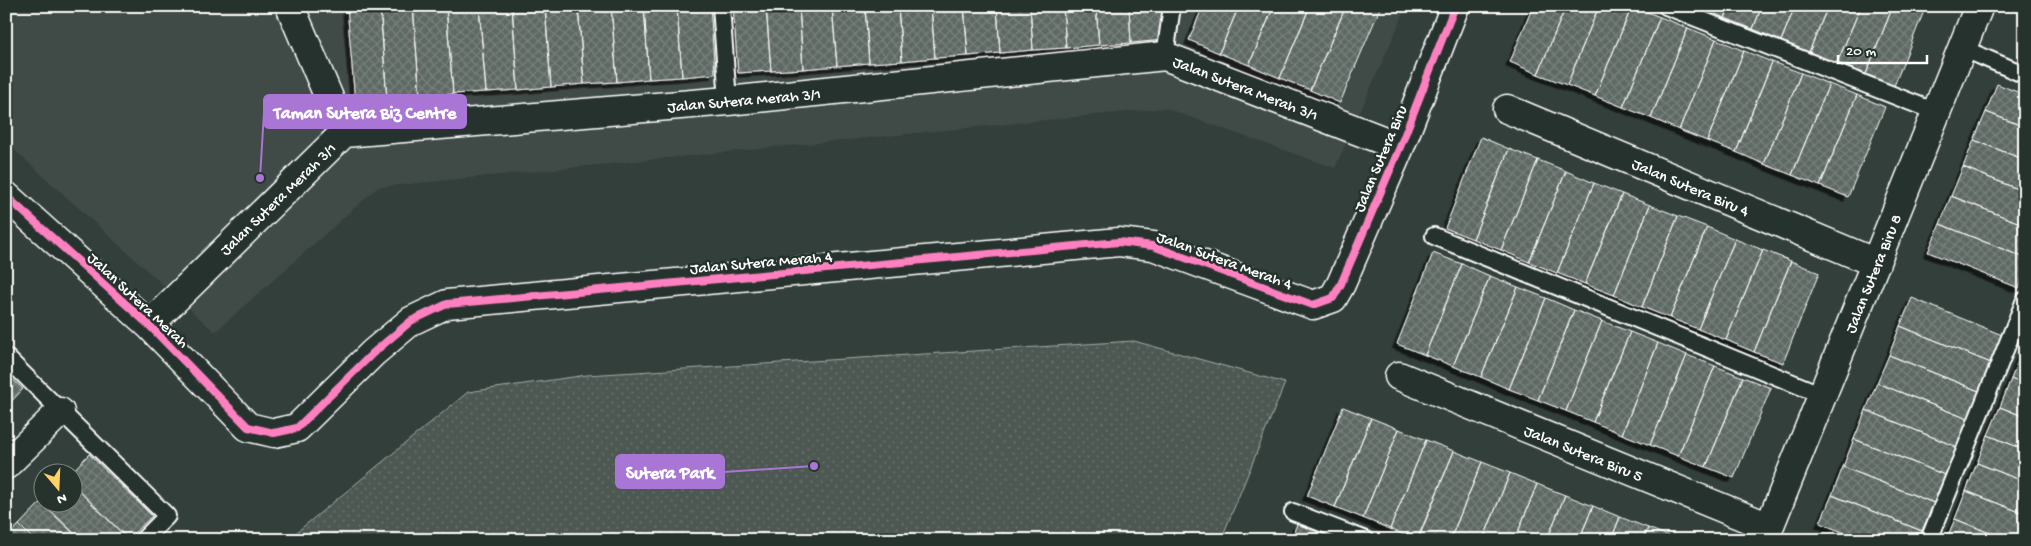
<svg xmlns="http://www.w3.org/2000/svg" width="2031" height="546" viewBox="0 0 2031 546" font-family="'Gochi Hand',sans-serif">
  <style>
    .built { fill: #404c47 }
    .park { fill: url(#park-dots); stroke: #a6aca9 }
    .building { fill: url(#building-cross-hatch); stroke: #fff; filter: url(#shadow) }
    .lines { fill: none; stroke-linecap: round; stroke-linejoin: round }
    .service-casing { stroke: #fff; stroke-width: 20 }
    .minor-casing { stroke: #fff; stroke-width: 31 }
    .service { stroke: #26332d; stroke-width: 16 }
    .minor { stroke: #26332d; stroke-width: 28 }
    .cycleway-casing { stroke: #26332d; stroke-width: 11 }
    .cycleway { stroke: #ff80c0; stroke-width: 8 }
    .labels { text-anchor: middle; stroke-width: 5; stroke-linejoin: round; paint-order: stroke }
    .street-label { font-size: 16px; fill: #fff; stroke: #26332d }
    .leader { fill: none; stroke: #a976d5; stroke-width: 2 }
    .callout-dot { fill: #a976d5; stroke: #26332d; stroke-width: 2 }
    .callout { fill: #a976d5; stroke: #a976d5; stroke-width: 2 }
    .callout-label { font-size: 18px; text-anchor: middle; font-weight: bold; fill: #fff }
  </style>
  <defs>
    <pattern id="park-dots" width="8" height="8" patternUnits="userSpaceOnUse" patternTransform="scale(1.25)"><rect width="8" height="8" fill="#4d5853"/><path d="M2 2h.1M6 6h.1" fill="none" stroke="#68716d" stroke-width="1.8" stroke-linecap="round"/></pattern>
    <pattern id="building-cross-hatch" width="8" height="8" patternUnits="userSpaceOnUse" patternTransform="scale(1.25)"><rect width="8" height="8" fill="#5f6964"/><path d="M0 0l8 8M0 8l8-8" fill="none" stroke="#77807b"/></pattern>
    <filter id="shadow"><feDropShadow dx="-4.5" dy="4.5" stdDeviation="0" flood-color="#0009"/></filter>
  </defs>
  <rect width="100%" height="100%" fill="#333f3a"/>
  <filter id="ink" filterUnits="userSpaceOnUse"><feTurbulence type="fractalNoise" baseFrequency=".02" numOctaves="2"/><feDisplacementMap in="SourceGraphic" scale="10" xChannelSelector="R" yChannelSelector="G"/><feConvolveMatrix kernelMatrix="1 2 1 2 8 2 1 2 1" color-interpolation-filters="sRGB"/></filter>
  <g filter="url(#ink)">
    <!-- built -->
    <path class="built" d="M 6,6 L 1407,6 L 1335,168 L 1165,108 L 378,187 L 215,332 L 6,142 Z"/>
    <!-- park -->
    <path class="park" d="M 1134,341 L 1285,383 L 1221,540 L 287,540 L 468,392 L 587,375 Z"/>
    <!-- building -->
    <path class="building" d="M 347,6 L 380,6 L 387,100 L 355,102 Z
      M 380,6 L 413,6 L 420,97 L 387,100 Z
      M 413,6 L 446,6 L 453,94 L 420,97 Z
      M 446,6 L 479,6 L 486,92 L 453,94 Z
      M 479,6 L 512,6 L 518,90 L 486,92 Z
      M 512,6 L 545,6 L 551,87 L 518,90 Z
      M 545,6 L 578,6 L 584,84 L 551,87 Z
      M 578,6 L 611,6 L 617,82 L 584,84 Z
      M 611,6 L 644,6 L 649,79 L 617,82 Z
      M 644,6 L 677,6 L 682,77 L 649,79 Z
      M 677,6 L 710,6 L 715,74 L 682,77 Z
      M 733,6 L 766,6 L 771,71 L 738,73 Z
      M 766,6 L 799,6 L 803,69 L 771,71 Z
      M 799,6 L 832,6 L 837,66 L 803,69 Z
      M 832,6 L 865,6 L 869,63 L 837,66 Z
      M 865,6 L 898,6 L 902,61 L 869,63 Z
      M 898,6 L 931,6 L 935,58 L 902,61 Z
      M 931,6 L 964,6 L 968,56 L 935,58 Z
      M 964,6 L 997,6 L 1000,53 L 968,56 Z
      M 997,6 L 1030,6 L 1033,50 L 1000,53 Z
      M 1030,6 L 1063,6 L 1066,48 L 1033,50 Z
      M 1063,6 L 1096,6 L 1099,45 L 1066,48 Z
      M 1096,6 L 1129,6 L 1131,43 L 1099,45 Z
      M 1129,6 L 1161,6 L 1164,40 L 1131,43 Z
      M 1203,6 L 1239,6 L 1219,53 L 1189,40 Z
      M 1239,6 L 1274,6 L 1249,65 L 1219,53 Z
      M 1274,6 L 1310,6 L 1280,78 L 1249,65 Z
      M 1310,6 L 1346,6 L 1310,90 L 1280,78 Z
      M 1346,6 L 1381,6 L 1340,103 L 1310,90 Z
      M 1533,6 L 1566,6 L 1538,74 L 1510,62 Z
      M 1566,6 L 1599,6 L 1567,85 L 1538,74 Z
      M 1599,6 L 1632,6 L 1595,96 L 1567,85 Z
      M 1632,6 L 1660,17 L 1623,107 L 1595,96 Z
      M 1697,6 L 1730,6 L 1725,18 Z
      M 1730,6 L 1762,6 L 1753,29 L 1725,18 Z
      M 1762,6 L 1795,6 L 1781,41 L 1753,29 Z
      M 1795,6 L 1828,6 L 1809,52 L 1781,41 Z
      M 1828,6 L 1861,6 L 1837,63 L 1809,52 Z
      M 1861,6 L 1893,6 L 1866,74 L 1837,63 Z
      M 1893,6 L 1926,6 L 1894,86 L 1866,74 Z
      M 1660,17 L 1688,28 L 1651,118 L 1623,107 Z
      M 1688,28 L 1716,39 L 1679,130 L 1651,118 Z
      M 1716,39 L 1744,51 L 1707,141 L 1679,130 Z
      M 1744,51 L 1772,62 L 1736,152 L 1707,141 Z
      M 1772,62 L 1801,73 L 1764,164 L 1736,152 Z
      M 1801,73 L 1829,84 L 1792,175 L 1764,164 Z
      M 1829,84 L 1857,95 L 1820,186 L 1792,175 Z
      M 1997,84 L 2025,95 L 2025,127 L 1986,112 Z
      M 1857,95 L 1885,107 L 1848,197 L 1820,186 Z
      M 1986,112 L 2025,127 L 2025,160 L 1974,140 Z
      M 1481,137 L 1509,149 L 1473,239 L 1445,228 Z
      M 1974,140 L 2025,160 L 2025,192 L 1963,167 Z
      M 1509,149 L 1538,160 L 1501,250 L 1473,239 Z
      M 1538,160 L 1566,171 L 1529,262 L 1501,250 Z
      M 1963,167 L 2025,192 L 2025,225 L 1951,196 Z
      M 1566,171 L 1594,183 L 1557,273 L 1529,262 Z
      M 1594,183 L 1622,194 L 1585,284 L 1557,273 Z
      M 1622,194 L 1650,205 L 1614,295 L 1585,284 Z
      M 1951,196 L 2025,225 L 2025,258 L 1940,224 Z
      M 1650,205 L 1678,216 L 1642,307 L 1614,295 Z
      M 1678,216 L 1707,227 L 1670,318 L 1642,307 Z
      M 1940,224 L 2025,258 L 2025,274 L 2019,288 L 1928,252 Z
      M 1707,227 L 1735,239 L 1698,329 L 1670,318 Z
      M 1735,239 L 1763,250 L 1726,340 L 1698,329 Z
      M 1763,250 L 1791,261 L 1754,352 L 1726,340 Z
      M 1433,253 L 1462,264 L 1425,355 L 1397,344 Z
      M 1791,261 L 1819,273 L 1783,363 L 1754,352 Z
      M 1462,264 L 1490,276 L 1453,366 L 1425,355 Z
      M 1490,276 L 1518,287 L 1481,377 L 1453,366 Z
      M 1518,287 L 1546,298 L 1509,389 L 1481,377 Z
      M 1546,298 L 1574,310 L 1538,400 L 1509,389 Z
      M 1912,298 L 2002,335 L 1991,363 L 1900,326 Z
      M 1574,310 L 1602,321 L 1566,411 L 1538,400 Z
      M 1602,321 L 1630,332 L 1593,422 L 1566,411 Z
      M 1900,326 L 1991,363 L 1979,391 L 1889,355 Z
      M 1630,332 L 1658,343 L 1622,434 L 1593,422 Z
      M 1658,343 L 1687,355 L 1650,445 L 1622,434 Z
      M 2022,351 L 2025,352 L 2025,385 L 2011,379 Z
      M 1687,355 L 1715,366 L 1678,456 L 1650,445 Z
      M 1889,355 L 1979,391 L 1968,419 L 1877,383 Z
      M 1715,366 L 1743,377 L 1706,467 L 1678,456 Z
      M 6,373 L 23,389 L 6,407 Z
      M 1743,377 L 1771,388 L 1734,478 L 1706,467 Z
      M 2011,379 L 2025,385 L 2025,417 L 2000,407 Z
      M 1877,383 L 1968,419 L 1957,447 L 1866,410 Z
      M 1343,407 L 1371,418 L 1335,507 L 1307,496 Z
      M 2000,407 L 2025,417 L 2025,450 L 1988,435 Z
      M 1866,410 L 1957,447 L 1945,475 L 1854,439 Z
      M 1371,418 L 1399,429 L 1363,518 L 1335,507 Z
      M 1399,429 L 1426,440 L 1390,529 L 1363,518 Z
      M 1988,435 L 2025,450 L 2025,482 L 1977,463 Z
      M 1854,439 L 1945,475 L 1934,503 L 1843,467 Z
      M 1426,440 L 1454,451 L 1417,540 L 1390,529 Z
      M 1454,451 L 1482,462 L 1450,540 L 1418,540 Z
      M 89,454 L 152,516 L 128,539 L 72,484 L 72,474 L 70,474 Z
      M 1482,462 L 1510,473 L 1483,540 L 1450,540 Z
      M 1977,463 L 2025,482 L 2025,514 L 1966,491 Z
      M 1843,467 L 1934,503 L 1922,531 L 1832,495 Z
      M 1510,473 L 1537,484 L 1515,540 L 1483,540 Z
      M 72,484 L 128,539 L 81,540 L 44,504 L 72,504 Z
      M 1537,484 L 1565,495 L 1547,540 L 1515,540 Z
      M 1966,491 L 2025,514 L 2025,540 L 2007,540 L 1955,519 Z
      M 1565,495 L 1593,506 L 1579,540 L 1547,540 Z
      M 1832,495 L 1922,531 L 1919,540 L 1862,540 L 1820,523 Z
      M 42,501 L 42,504 L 81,540 L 34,540 L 19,525 Z
      M 1593,506 L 1620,517 L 1611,540 L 1579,540 Z
      M 1620,517 L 1648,528 L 1643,540 L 1611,540 Z
      M 1955,519 L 2007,540 L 1946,540 Z
      M 1297,524 L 1325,535 L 1323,540 L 1291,540 Z
      M 19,525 L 34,540 L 6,540 L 6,537 Z
      M 1648,528 L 1676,539 L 1675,540 L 1643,540 Z"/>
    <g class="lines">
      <defs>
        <path id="service" d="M 721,6 L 728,101
          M 1666,6 L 1936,112
          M 1962,48 L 2025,75
          M 1165,56 L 1172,6
          M 1434,236 L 1822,395
          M 6,357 L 167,516 L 143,540
          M 1293,512 L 1366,540
          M 1929,540 L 2025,300"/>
        <path id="minor" d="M 290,6 L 344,133
          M 1507,109 L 1876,263
          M 6,196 L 149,325 L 248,427 L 274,433 L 297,428 L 373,353 L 411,321 L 447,304 L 1119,242 L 1153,246 L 1313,305 L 1333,298 L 1341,284 L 1400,147 L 1455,6
          M 149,325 L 344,133 L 728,101 L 1165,56 L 1400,147
          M 1399,376 L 1769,527
          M 6,465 L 60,412
          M 1764,540 L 1979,6"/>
      </defs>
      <!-- service casing -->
      <use href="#service" class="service-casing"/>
      <!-- minor casing -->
      <use href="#minor" class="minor-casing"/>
      <!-- service -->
      <use href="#service" class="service"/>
      <!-- minor -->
      <use href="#minor" class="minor"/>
      <defs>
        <path id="cycleway" d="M 6,196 L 149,325 L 248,427 L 274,433 L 297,428 L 373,353 L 411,321 L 447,304 L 1119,242 L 1153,246 L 1313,305 L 1333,298 L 1341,284 L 1400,147 L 1455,6"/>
      </defs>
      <!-- cycleway casing -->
      <use href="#cycleway" class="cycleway-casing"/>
      <!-- cycleway -->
      <use href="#cycleway" class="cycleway"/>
    </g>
  </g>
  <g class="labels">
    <!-- street labels -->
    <g class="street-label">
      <text transform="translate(1246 87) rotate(21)" y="6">Jalan Sutera Merah 3/1</text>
      <text transform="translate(744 99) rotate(-5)" y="6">Jalan Sutera Merah 3/1</text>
      <text transform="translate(1379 158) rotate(-67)" y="6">Jalan Sutera Biru</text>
      <text transform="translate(1691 186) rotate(23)" y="6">Jalan Sutera Biru 4</text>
      <text transform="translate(277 198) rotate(-44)" y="6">Jalan Sutera Merah 3/1</text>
      <text transform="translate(1225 259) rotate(20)" y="6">Jalan Sutera Merah 4</text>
      <text transform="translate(761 261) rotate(-5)" y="6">Jalan Sutera Merah 4</text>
      <text transform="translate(1872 273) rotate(-68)" y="6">Jalan Sutera Biru 8</text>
      <text transform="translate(139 299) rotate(43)" y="6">Jalan Sutera Merah</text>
      <text transform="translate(1584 452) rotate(22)" y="6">Jalan Sutera Biru 5</text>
    </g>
  </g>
  <!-- callouts -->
  <path class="leader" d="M260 178L264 112M814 466L724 472"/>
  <g class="callout-dot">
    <circle cx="260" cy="178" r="5"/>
    <circle cx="814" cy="466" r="5"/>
  </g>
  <g class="callout">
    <rect x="264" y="95" width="202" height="33" rx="5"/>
    <rect x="616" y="455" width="108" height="33" rx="5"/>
  </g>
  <g class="callout-label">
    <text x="365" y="118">Taman Sutera Biz Centre</text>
    <text x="670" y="478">Sutera Park</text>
  </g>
  <!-- margin -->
  <rect width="2031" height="546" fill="none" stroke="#26332d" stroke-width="25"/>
  <rect x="12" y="12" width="2006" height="521" fill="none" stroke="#fff" stroke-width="2" filter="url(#ink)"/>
  <!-- north arrow -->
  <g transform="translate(58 488) rotate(161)"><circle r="24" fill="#26332d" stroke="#7d8581"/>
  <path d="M0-4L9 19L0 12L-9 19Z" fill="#ffd166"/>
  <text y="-8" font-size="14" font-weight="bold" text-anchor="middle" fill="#ffffff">N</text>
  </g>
  <!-- scale -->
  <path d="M1838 55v8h89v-8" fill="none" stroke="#ffffff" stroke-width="2.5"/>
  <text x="1846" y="55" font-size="15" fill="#ffffff" stroke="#26332d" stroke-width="4" paint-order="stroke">20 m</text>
</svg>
